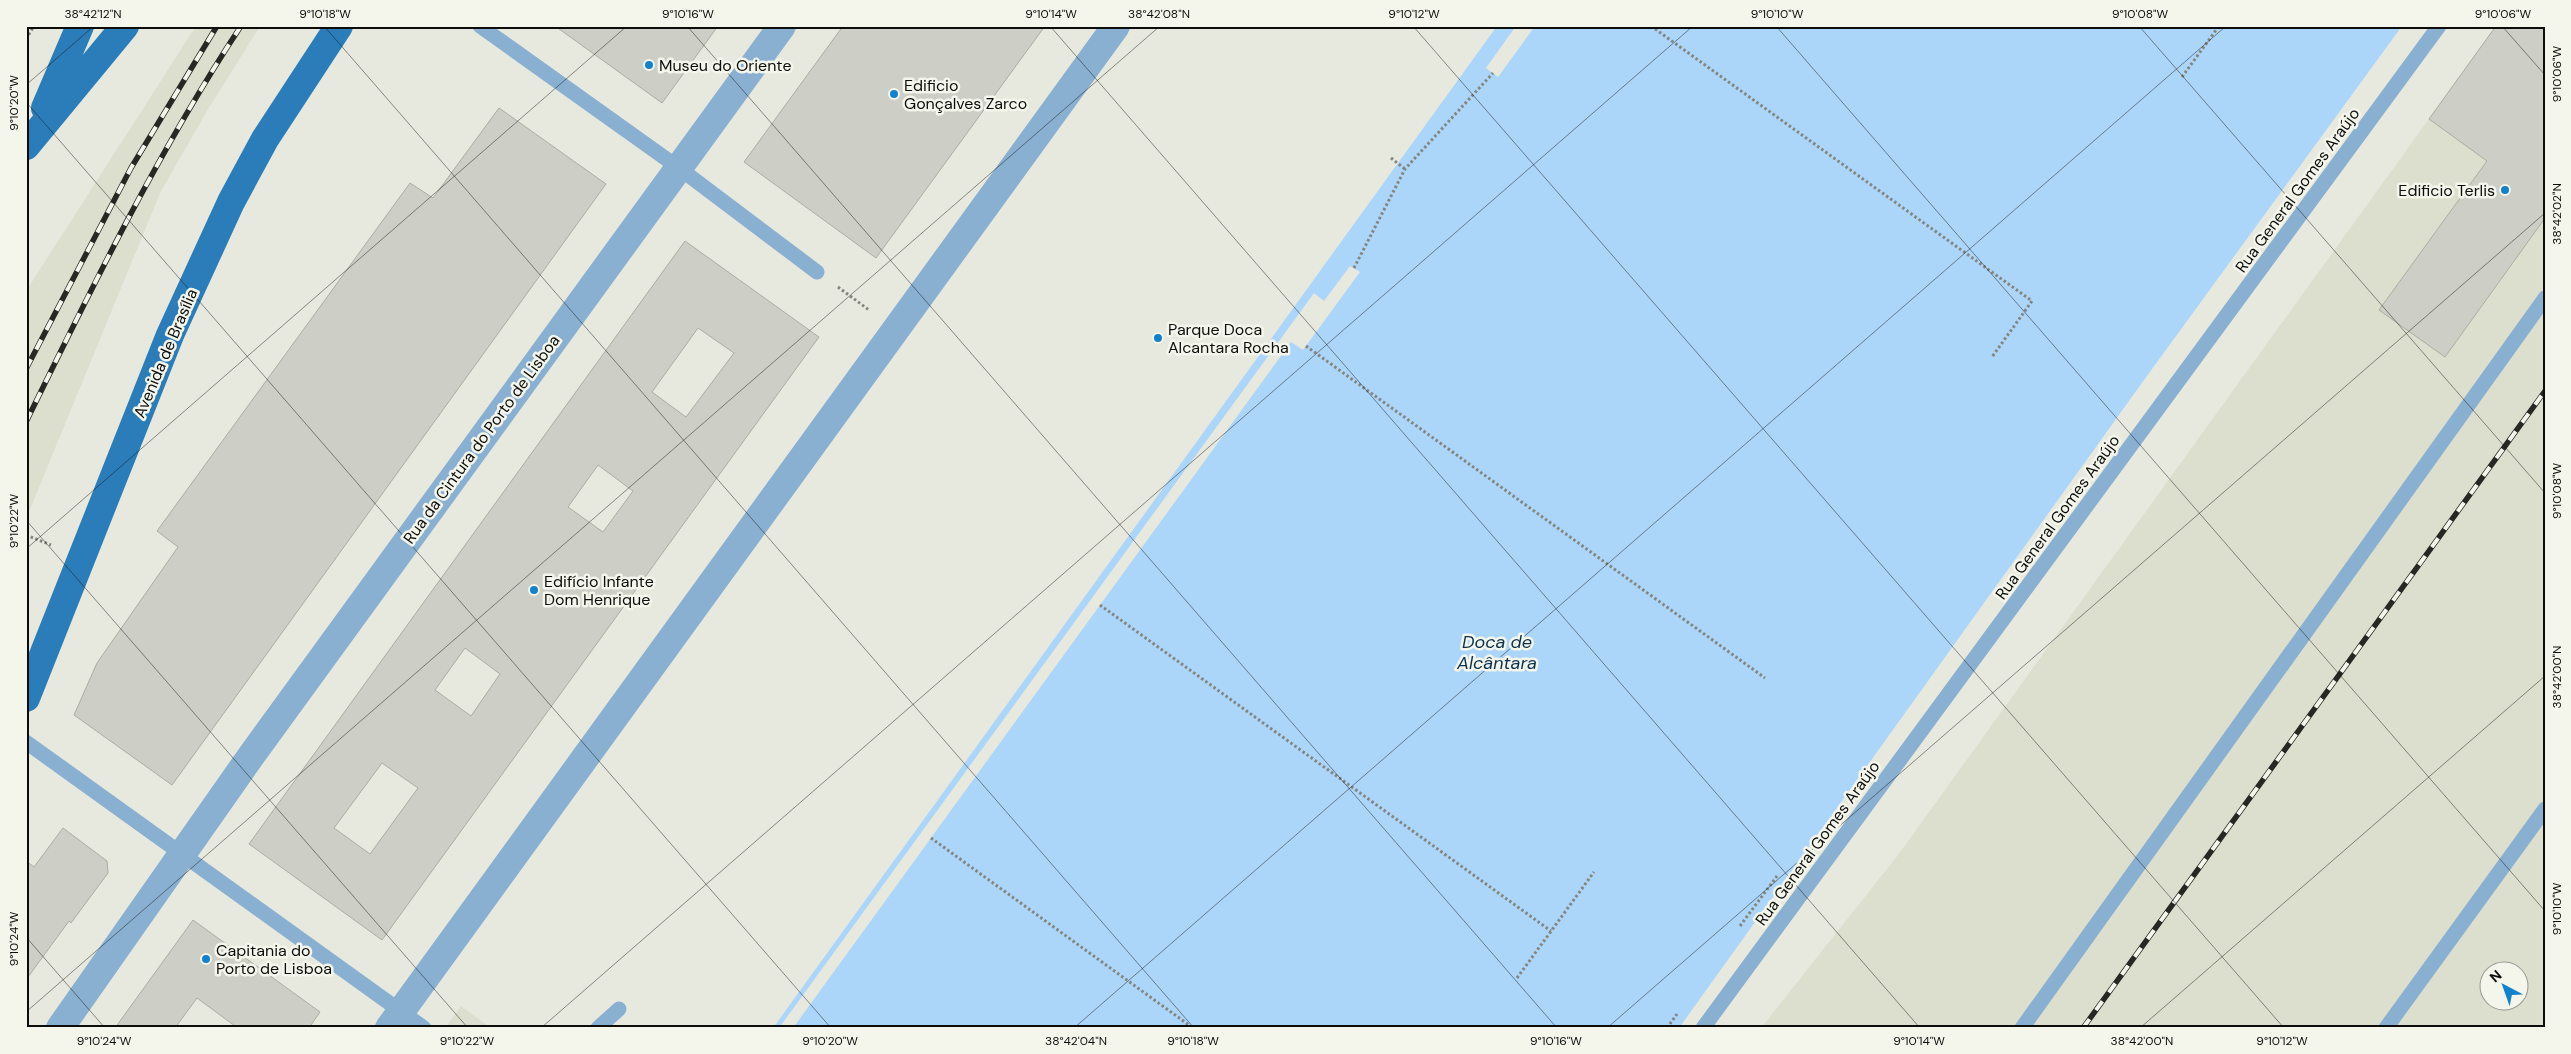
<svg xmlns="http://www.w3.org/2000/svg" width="2571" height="1054" viewBox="0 0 2571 1054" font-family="'DM Sans',sans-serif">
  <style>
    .built { fill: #dcdfcd; fill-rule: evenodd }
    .water { fill: #acd5fa }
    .pier { fill: #e7e9df }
    .building { fill: #cdcec5; stroke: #abada3; fill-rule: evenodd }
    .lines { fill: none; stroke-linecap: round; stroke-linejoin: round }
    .path { stroke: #84857e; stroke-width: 3; stroke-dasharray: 2.5 2.5; stroke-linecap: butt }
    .lane { stroke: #89afd1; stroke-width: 15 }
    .street { stroke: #89afd1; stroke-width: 28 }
    .primary { stroke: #2b7dba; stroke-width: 28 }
    .rail-casing { stroke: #272824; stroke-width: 5.5 }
    .rail { stroke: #f4f6ec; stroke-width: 4; stroke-dasharray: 11; stroke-linecap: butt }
    .ticks { fill: none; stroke: #0d0e0b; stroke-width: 1; stroke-opacity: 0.45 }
    .poi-dot { fill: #1382cc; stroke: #f4f6ec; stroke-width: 2 }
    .labels { text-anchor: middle; stroke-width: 5; stroke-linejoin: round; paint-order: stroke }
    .poi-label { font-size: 16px; fill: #0d0e0b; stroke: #f4f6ec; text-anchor: start }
    .street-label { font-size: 16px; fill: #0d0e0b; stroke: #f4f6ec }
    .water-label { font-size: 18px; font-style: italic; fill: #0a3250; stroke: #f4f6ec }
    .neatline { fill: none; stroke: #0d0e0b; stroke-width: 2 }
    .ticks-label { font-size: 12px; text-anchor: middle; fill: #0d0e0b }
  </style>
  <rect width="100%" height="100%" fill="#e7e9df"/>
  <!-- built -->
  <path class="built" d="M 196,26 L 260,26 L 207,111 L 161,191 L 26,519 L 26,291 Z
    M 2496,26 L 2545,26 L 2545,1028 L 1761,1028 L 1898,855 ZM 2488,972 L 2518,972 L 2518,1002 L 2488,1002 Z
    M 461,1006 L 491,1028 L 445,1028 Z"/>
  <!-- water -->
  <path class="water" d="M 1497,26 L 2402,26 L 2144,380 L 1679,1028 L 773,1028 Z"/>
  <!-- pier -->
  <path class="pier" d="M 1516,26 L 1535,26 L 1498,77 L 1486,68 Z
    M 1350,266 L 1360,272 L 1303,350 L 1291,342 L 793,1028 L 779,1028 L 1314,293 L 1324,301 Z"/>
  <!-- building -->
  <path class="building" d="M 555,26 L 718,26 L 662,103 Z
    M 843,26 L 1045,26 L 876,258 L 744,162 Z
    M 2496,26 L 2545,26 L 2545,218 L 2445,357 L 2379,310 L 2487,161 L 2429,119 Z
    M 499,108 L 606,184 L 172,785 L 74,715 L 97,663 L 178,547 L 157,531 L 410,183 L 433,198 Z
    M 685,241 L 819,337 L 382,940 L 249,844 ZM 698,328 L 734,353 L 686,417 L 652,392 ZM 598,465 L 633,491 L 603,532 L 568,507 ZM 465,648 L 500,674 L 471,716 L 435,690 ZM 382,763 L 418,788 L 370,854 L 334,828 Z
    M 63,828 L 107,861 L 108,873 L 71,923 L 69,921 L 28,977 L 26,861 L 34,867 Z
    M 193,920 L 320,1012 L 309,1028 L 234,1028 L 235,1026 L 197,998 L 175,1028 L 115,1028 Z"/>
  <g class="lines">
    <!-- path -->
    <path class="path" d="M 1651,26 L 2032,301 L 1992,357
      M 26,39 L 34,26
      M 2182,77 L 2219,26
      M 1391,158 L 1405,169
      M 1354,268 L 1405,169 L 1493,73
      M 838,287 L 869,310
      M 1306,346 L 1765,678
      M 26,535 L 51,545
      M 1100,605 L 1551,931
      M 931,838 L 1193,1028
      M 1740,926 L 1777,876
      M 1517,978 L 1594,872
      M 1667,1028 L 1677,1014"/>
    <!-- lane -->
    <path class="lane" d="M 480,26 L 679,168 L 817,272
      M 26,742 L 424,1028
      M 598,1028 L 619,1009
      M 1703,1028 L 2439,26
      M 2022,1028 L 2545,298
      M 2386,1028 L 2545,809"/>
    <!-- street -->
    <path class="street" d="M 60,1028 L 251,756 L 782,26
      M 389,1028 L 1116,26"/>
    <!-- primary -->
    <path class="primary" d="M 45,108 L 80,26
      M 26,146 L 125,26
      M 26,698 L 170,335 L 231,202 L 265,139 L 339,26"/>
    <defs>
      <path id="rail" d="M 26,369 L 131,168 L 217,26
        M 26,422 C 92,287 158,152 241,26
        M 2083,1028 L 2545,391"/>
    </defs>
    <!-- rail casing -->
    <use href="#rail" class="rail-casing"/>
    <!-- rail -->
    <use href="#rail" class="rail"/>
  </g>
  <!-- ticks -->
  <path class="ticks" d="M 324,26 L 1194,1028M 687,26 L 1557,1028M 1050,26 L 1920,1028M 1413,26 L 2284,1028M 1776,26 L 2545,911M 2139,26 L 2545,493M 2502,26 L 2545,75M 26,85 L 94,26M 26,102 L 831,1028M 26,520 L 468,1028M 26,549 L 627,26M 26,937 L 105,1028M 26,1012 L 1160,26M 541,1028 L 1693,26M 1074,1028 L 2226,26M 1607,1028 L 2545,213M 2140,1028 L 2545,676"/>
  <!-- markers -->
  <g class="poi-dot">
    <circle cx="649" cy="65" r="5"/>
    <circle cx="894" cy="94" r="5"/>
    <circle cx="2505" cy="190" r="5"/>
    <circle cx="1158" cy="338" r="5"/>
    <circle cx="534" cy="590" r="5"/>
    <circle cx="206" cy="959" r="5"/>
  </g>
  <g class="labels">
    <!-- poi labels -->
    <g class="poi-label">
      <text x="659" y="71">Museu do Oriente</text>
      <text x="904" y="91">Edificio<tspan x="904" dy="18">Gonçalves Zarco</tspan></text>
      <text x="2495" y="196" text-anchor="end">Edificio Terlis</text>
      <text x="1168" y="335">Parque Doca<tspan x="1168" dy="18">Alcantara Rocha</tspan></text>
      <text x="544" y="587">Edifício Infante<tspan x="544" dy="18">Dom Henrique</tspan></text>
      <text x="216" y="956">Capitania do<tspan x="216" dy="18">Porto de Lisboa</tspan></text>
    </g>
    <!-- street labels -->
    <g class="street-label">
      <text transform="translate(2297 190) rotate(-54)" y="6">Rua General Gomes Araújo</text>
      <text transform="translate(165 353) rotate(-67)" y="6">Avenida de Brasília</text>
      <text transform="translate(481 439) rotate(-54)" y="6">Rua da Cintura do Porto de Lisboa</text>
      <text transform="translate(2057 517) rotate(-54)" y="6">Rua General Gomes Araújo</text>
      <text transform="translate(1817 843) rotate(-54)" y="6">Rua General Gomes Araújo</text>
    </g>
    <!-- water labels -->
    <g class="water-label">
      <text x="1497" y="648">Doca de<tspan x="1497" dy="21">Alcântara</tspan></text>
    </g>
  </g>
  <!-- border -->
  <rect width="2571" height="1054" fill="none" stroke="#f4f6ec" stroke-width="55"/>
  <!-- north arrow -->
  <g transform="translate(2504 986) rotate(319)"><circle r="24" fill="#f4f6ec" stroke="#989992"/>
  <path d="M0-4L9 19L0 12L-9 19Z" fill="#1382cc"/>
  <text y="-8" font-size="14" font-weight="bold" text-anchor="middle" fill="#0d0e0b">N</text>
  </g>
  <rect x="28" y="28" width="2516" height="998" class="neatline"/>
  <g class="ticks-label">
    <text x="93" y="18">38°42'12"N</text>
    <text x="325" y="18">9°10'18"W</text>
    <text x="688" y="18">9°10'16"W</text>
    <text x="1051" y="18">9°10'14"W</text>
    <text x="1159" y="18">38°42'08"N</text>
    <text x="1414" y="18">9°10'12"W</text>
    <text x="1777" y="18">9°10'10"W</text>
    <text x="2140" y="18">9°10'08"W</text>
    <text x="2503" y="18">9°10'06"W</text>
    <text transform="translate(2557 74) rotate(-90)" y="4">9°10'06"W</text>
    <text transform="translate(14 103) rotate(-90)" y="4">9°10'20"W</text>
    <text transform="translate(2557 214) rotate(-90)" y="4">38°42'02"N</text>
    <text transform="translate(2557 491) rotate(-90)" y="4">9°10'08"W</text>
    <text transform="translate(14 521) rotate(-90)" y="4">9°10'22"W</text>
    <text transform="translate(2557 677) rotate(-90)" y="4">38°42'00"N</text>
    <text transform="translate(2557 909) rotate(-90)" y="4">9°10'10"W</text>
    <text transform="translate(14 939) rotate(-90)" y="4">9°10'24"W</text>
    <text x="104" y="1045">9°10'24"W</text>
    <text x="467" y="1045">9°10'22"W</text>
    <text x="830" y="1045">9°10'20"W</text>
    <text x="1076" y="1045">38°42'04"N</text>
    <text x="1193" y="1045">9°10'18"W</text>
    <text x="1556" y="1045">9°10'16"W</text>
    <text x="1919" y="1045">9°10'14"W</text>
    <text x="2142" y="1045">38°42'00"N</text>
    <text x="2282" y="1045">9°10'12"W</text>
  </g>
</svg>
